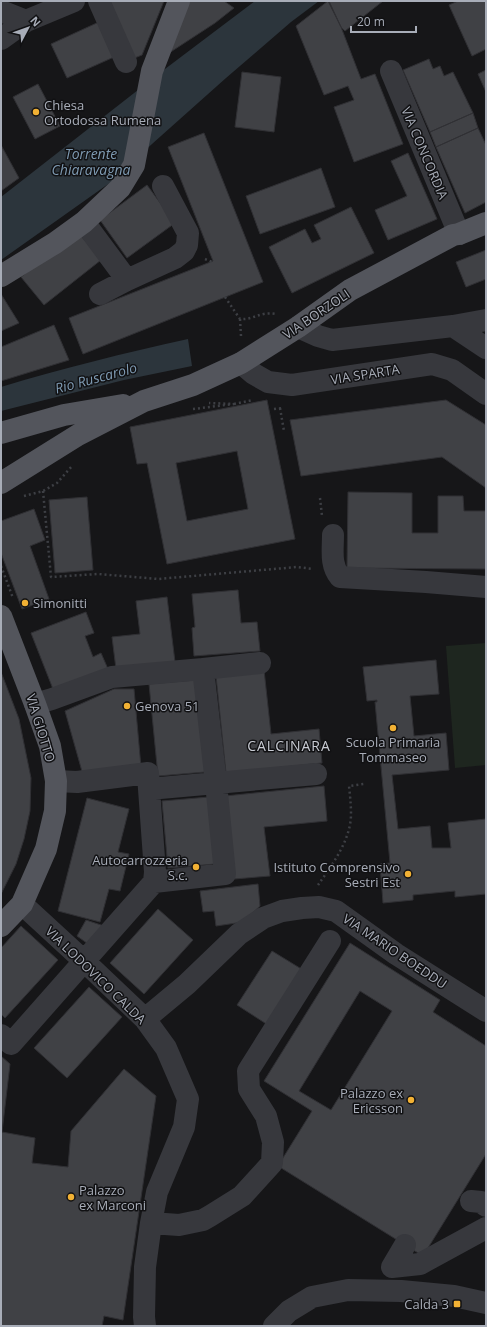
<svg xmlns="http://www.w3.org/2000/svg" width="487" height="1327" viewBox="0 0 487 1327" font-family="'Open Sans',sans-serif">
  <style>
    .green { fill: #1e261f }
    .water { fill: #2c353c }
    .building { fill: #404145; stroke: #303034; fill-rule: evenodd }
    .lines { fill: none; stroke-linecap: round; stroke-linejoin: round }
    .path { stroke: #3d3f44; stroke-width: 2.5; stroke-dasharray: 2 3; stroke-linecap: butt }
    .minor { stroke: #37383d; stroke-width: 22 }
    .major { stroke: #53555c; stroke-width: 22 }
    .poi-dot { fill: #f2b134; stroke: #111113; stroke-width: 1.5 }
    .labels { text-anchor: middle; stroke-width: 3; stroke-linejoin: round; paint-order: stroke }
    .poi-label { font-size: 13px; fill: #a8adb8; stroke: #111113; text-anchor: start }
    .street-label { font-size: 13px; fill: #a8adb8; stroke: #111113 }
    .water-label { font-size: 14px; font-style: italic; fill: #7f9bb3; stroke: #111113 }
    .neighbourhood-label { font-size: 14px; letter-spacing: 1px; fill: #c9ccd4; stroke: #111113 }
  </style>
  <rect width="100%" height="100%" fill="#161618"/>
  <!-- green -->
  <path class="green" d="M 486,643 L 486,765 L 455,768 L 446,646 Z"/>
  <!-- water -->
  <path class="water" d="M 255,1 L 319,1 L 291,22 L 226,78 L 152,144 L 111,182 L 1,260 L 1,197 L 161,72 Z
    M 188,339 L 192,366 L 124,380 L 1,411 L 1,387 C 63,368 125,353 188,339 Z"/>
  <!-- building -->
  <path class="building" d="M 108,1 L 164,1 L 142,55 L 132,59 Z
    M 189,1 L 224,1 L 234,8 L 215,23 L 169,53 Z
    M 328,1 L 341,27 L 361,79 L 375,74 L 403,144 L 354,162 L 334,107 L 354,100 L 348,86 L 324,95 L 296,26 Z
    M 329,1 L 383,1 L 345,31 L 341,27 Z
    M 458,1 L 486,1 L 486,49 L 472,56 L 449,5 Z
    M 99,22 L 114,57 L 67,78 L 51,44 Z
    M 429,59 L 433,69 L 440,66 L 444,76 L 453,72 L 473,113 L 430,132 L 403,70 Z
    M 486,70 L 486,92 L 478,74 Z
    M 242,72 L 281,77 L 274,132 L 235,127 Z
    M 38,84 L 60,126 L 35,139 L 13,97 Z
    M 473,113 L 478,128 L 436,147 L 430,132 Z
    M 478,128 L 486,145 L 486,202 L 465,213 L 436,147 Z
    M 204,133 L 263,282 L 83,354 L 69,318 L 213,261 L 168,147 Z
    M 1,145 L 19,178 L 1,191 Z
    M 408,153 L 437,219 L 388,240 L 375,210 L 407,196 L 391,161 Z
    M 321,168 L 335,207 L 260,234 L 246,196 Z
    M 147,185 L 175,223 L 127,258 L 100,220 Z
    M 351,207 L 374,253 L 292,293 L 269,247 L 305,229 L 312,243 L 321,239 L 314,225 Z
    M 78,232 L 101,260 L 44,305 L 21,277 Z
    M 486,250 L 486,279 L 466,287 L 456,262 Z
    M 1,294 L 19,323 L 1,331 Z
    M 54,325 L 69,360 L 1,381 L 1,347 Z
    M 267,400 L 295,539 L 167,564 L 147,463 L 137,464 L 130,427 ZM 237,451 L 248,509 L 187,521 L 176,463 Z
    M 446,400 L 486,425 L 486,488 L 442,457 L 301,476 L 290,420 Z
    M 348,492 L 412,493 L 412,533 L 438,533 L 438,496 L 463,496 L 464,511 L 486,511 L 486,569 L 347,568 Z
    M 87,497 L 93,570 L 55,573 L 49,500 Z
    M 34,509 L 45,540 L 30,546 L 49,599 L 22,609 L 1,553 L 1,521 Z
    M 238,590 L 241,623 L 257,622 L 260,651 L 194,656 L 192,628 L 195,627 L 192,594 Z
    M 167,597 L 175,662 L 116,669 L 112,637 L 140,634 L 136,601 Z
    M 86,612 L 94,633 L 85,636 L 93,657 L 101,653 L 108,669 L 53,689 L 31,633 Z
    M 436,660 L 439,694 L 410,696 L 414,736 L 446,733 L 449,770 L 392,775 L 398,829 L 430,826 L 432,848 L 451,848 L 448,823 L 486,819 L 486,894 L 455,897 L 455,891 L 413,895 L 413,900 L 383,903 L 380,864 L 390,863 L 375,702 L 377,702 L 377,700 L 367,701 L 363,667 Z
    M 264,670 L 271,734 L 319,729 L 322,763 L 226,773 L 216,676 Z
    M 1,672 L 19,719 L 31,778 L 30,811 L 24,839 L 16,864 L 1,894 Z
    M 196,680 L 205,772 L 158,776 L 149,684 Z
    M 114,689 L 134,689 L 141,767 L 83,775 L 65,711 Z
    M 324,786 L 327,821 L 264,827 L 270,876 L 234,879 L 225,796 Z
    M 209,797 L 215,864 L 168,868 L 162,801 Z
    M 87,798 L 129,809 L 118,852 L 129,854 L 120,891 L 109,889 L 100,922 L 58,911 Z
    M 258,884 L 260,906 L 243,922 L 216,926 L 214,911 L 203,912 L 200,891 Z
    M 158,909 L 193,940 L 144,994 L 110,963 Z
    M 86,920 L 107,927 L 91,946 L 77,936 Z
    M 21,926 L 58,960 L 5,1018 L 1,1014 L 1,948 Z
    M 350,943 L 440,1000 L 433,1012 L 486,1046 L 486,1154 L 423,1256 L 278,1166 L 312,1111 L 264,1081 ZM 360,991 L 392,1011 L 331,1110 L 299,1091 Z
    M 272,951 L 303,970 L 268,1025 L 237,1005 Z
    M 89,987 L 122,1017 L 67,1078 L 34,1048 Z
    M 1,1056 L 10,1064 L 2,1132 L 35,1138 L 32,1163 L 68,1167 L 71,1131 L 124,1069 L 156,1096 L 123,1320 L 104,1316 L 102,1326 L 1,1326 Z"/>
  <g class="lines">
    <!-- path -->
    <path class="path" d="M 205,259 L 212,262
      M 225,297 L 240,319 C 254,320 260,311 276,314
      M 240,319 L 241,336
      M 234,404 L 253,400
      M 280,408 L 284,431
      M 193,409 L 234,404 L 209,403
      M 274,409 L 282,408
      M 43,491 L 51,577 L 98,574 L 158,579 L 297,567 L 313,569
      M 24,496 L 43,491 L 57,483 L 72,466
      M 320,498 L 322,516
      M 1,566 L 13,598
      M 318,885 C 332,865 351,840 351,814 C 351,804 350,795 349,786 L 364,784"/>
    <!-- minor -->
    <path class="minor" d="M 99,1 L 126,62
      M 1,11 L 26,21
      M 1,39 L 26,21 L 74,1
      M 391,71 L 459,234
      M 84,222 L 127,280 L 175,258 L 184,251 L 187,245 L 188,233 L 163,186
      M 100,294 L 127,280
      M 453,326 L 486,348
      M 298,327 L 318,336 L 332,340 L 453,326 L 486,320
      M 241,363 L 254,374 L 268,382 L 292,385 L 432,364 L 452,370 L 486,394
      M 333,535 C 333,550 330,565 340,577 L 426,582 L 486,587
      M 203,669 L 260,663
      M 35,704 L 52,699 L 112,677 L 203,669 L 216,783 L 149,789 L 148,773 L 77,782 L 56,781
      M 154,882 L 225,874 L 216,783 L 316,774
      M 22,904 L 84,961 L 145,1019 L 166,1048 L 188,1099 L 184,1127 L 157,1192 L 151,1223 L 145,1267 L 144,1317 L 145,1326
      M 145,1019 L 187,984 L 239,934 L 263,918 L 282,911 L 302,908 L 319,907 L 336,911 L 396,954 L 486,1011
      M 1,1035 L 11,1044 L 154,882 L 155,872 L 149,789
      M 471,1201 L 481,1202 L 486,1206
      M 151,1223 L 179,1225 L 203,1220 L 210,1216 L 242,1196 L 272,1163 L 273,1142 L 266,1116 L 249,1089 L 248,1071 L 330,941
      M 392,1267 L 420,1264 L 486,1228
      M 392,1267 L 405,1245
      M 274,1326 L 289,1311 L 312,1297 L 348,1290 L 401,1291 L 454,1296 L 486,1303"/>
    <!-- major -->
    <path class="major" d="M 1,276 L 55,243 L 84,222 L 120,188 L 134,165 L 152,71 L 179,1
      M 1,433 L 64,415 L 123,405
      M 1,483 L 78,435 L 144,401 L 193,385 L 241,363 L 298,327 L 350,290 L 453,235 L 459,234 L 486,223
      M 1,616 L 35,704 L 50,746 L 56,781 L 55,811 L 46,849 L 22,904 L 1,926"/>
  </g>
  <!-- markers -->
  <g class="poi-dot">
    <circle cx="36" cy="112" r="4"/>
    <circle cx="25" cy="603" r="4"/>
    <circle cx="127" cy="706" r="4"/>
    <circle cx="393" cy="728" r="4"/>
    <circle cx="196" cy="867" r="4"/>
    <circle cx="408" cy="874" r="4"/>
    <circle cx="411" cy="1100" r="4"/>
    <circle cx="71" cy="1197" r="4"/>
    <rect x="453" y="1300" width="8" height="8" rx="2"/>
  </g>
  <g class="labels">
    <!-- poi labels -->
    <g class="poi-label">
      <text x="44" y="110">Chiesa<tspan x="44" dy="15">Ortodossa Rumena</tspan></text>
      <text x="33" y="608">Simonitti</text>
      <text x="135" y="711">Genova 51</text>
      <text x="393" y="747" text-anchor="middle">Scuola Primaria<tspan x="393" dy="15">Tommaseo</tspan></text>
      <text x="188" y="865" text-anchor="end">Autocarrozzeria<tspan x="188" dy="15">S.c.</tspan></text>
      <text x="400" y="872" text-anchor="end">Istituto Comprensivo<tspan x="400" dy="15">Sestri Est</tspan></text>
      <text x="403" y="1098" text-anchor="end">Palazzo ex<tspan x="403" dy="15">Ericsson</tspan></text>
      <text x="79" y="1195">Palazzo<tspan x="79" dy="15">ex Marconi</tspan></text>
      <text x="449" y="1309" text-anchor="end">Calda 3</text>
    </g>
    <!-- street labels -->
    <g class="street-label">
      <text transform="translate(425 153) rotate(67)" y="5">VIA CONCORDIA</text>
      <text transform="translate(316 314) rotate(-34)" y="5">VIA BORZOLI</text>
      <text transform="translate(365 374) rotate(-9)" y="5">VIA SPARTA</text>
      <text transform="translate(41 728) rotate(73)" y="5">VIA GIOTTO</text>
      <text transform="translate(395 951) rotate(34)" y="5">VIA MARIO BOEDDU</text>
      <text transform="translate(96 975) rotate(44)" y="5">VIA LODOVICO CALDA</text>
    </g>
    <!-- water labels -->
    <g class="water-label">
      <text x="91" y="159">Torrente<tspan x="91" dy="16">Chiaravagna</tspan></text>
      <text transform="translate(96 378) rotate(-15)" y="5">Rio Ruscarolo</text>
    </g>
    <!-- neighbourhood labels -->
    <g class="neighbourhood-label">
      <text x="289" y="751">CALCINARA</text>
    </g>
  </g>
  <!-- border -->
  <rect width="487" height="1327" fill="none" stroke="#a8adb8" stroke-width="4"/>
  <!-- north arrow -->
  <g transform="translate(28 28) rotate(49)" stroke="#111113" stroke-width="3" paint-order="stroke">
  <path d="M0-3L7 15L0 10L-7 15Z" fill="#a8adb8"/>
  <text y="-6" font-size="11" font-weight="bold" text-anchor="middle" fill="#a8adb8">N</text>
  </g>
  <!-- scale -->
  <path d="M351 26v6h65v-6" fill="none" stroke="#a8adb8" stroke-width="2"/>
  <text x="357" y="26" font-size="12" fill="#a8adb8" stroke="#111113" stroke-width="3" paint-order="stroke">20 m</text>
</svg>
